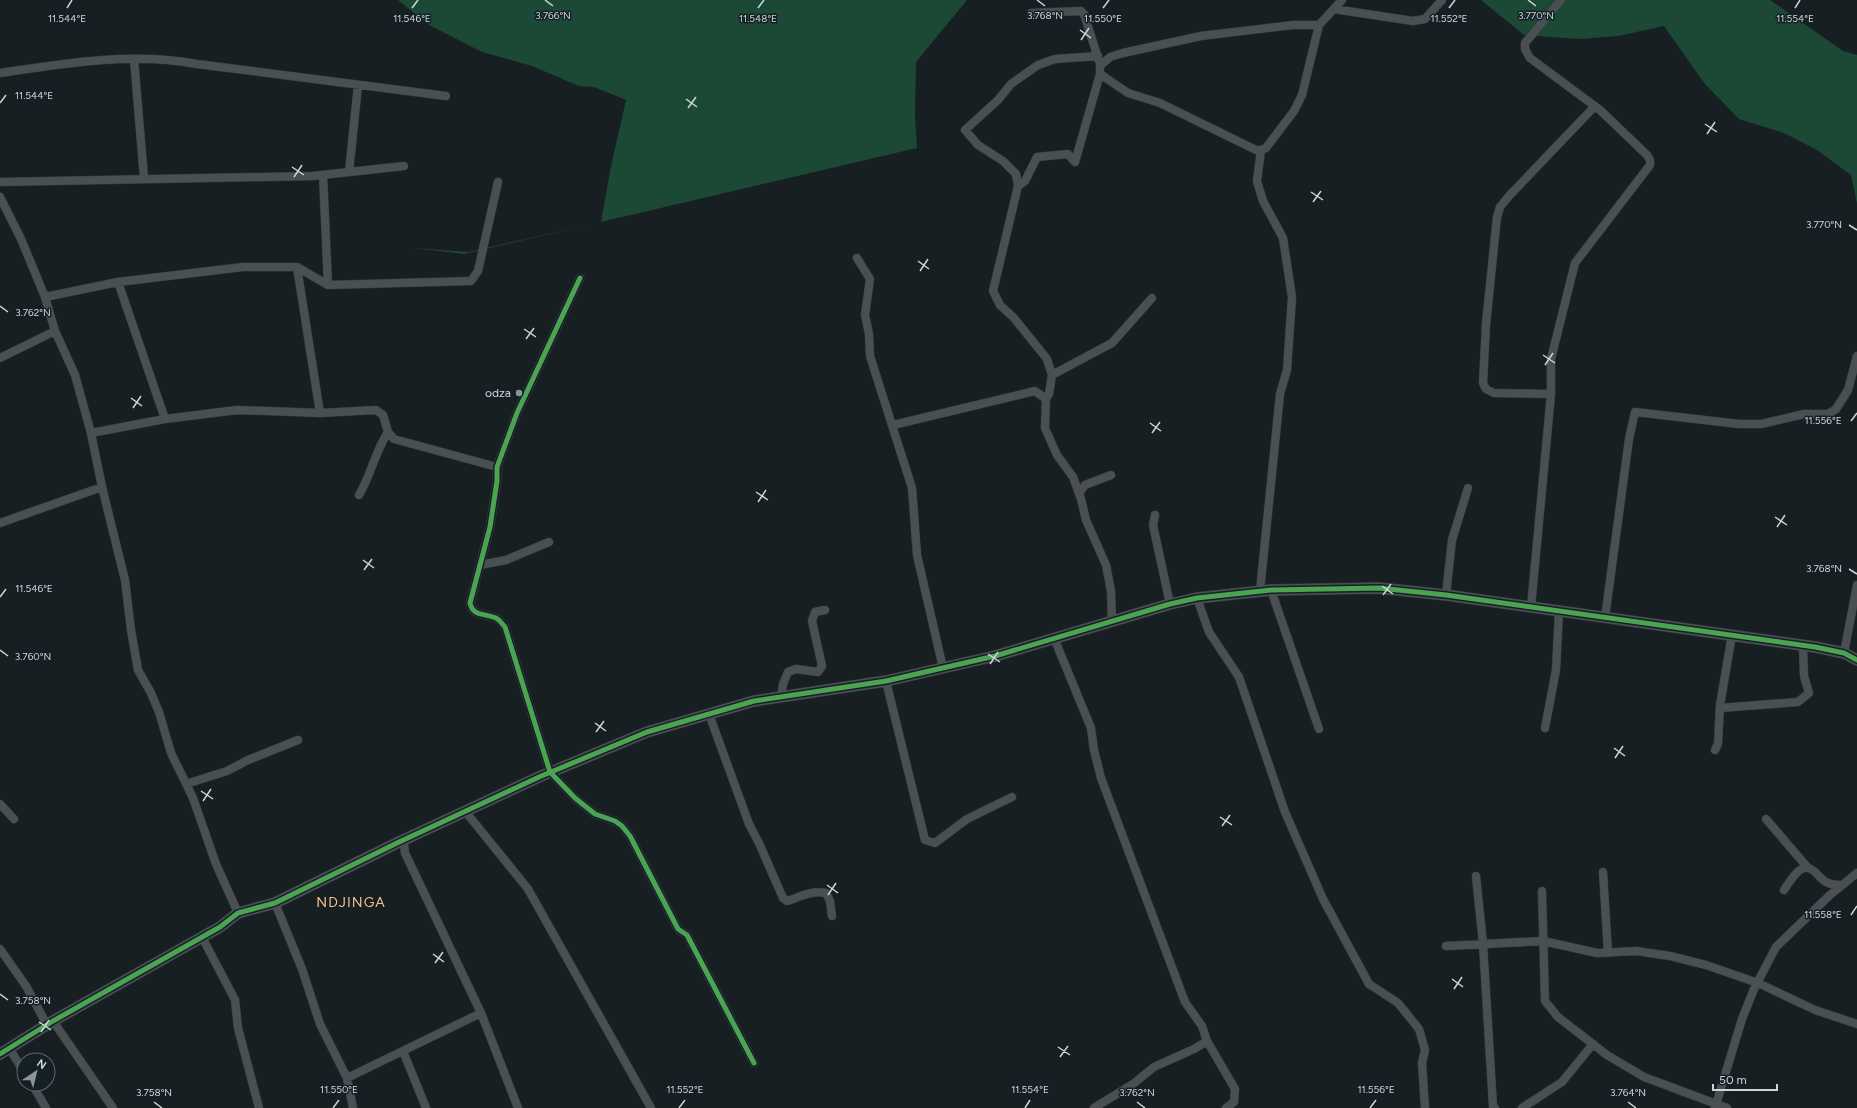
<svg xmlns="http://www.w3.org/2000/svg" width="1857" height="1108" viewBox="0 0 1857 1108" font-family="Figtree,sans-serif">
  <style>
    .green { fill: #1b4936 }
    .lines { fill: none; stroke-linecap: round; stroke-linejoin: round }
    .street-casing { stroke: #343a3c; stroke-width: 9 }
    .secondary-casing { stroke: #343a3c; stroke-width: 12 }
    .street { stroke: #494f52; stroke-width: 8 }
    .secondary { stroke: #494f52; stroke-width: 11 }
    .cycleway-casing { stroke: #142026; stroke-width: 8 }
    .cycleway { stroke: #4ca352; stroke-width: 5 }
    .ticks { fill: none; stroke: #ced5da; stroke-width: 1.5 }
    .poi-dot { fill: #8e959a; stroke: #142026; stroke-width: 1.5 }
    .labels { text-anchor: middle; stroke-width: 3; stroke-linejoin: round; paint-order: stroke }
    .poi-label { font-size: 12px; fill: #ced5da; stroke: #142026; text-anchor: end }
    .quarter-label { font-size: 14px; letter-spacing: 1px; fill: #febc8a; stroke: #142026 }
    .ticks-label { font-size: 10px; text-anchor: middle; fill: #ced5da; stroke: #142026; stroke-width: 3; stroke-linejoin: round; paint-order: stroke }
  </style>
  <rect width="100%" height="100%" fill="#181f22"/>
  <!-- green -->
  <path class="green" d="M 398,0 L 967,0 L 916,62 L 915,117 L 917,148 L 464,254 L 414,248 L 468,252 L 601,222 L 610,171 L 626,100 L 594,87 L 579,86 L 532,66 L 482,52 L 429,25 Z
    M 1481,0 L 1770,0 L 1843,51 L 1857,55 L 1857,204 L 1851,175 L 1817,150 L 1784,133 L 1739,119 L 1705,84 L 1664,26 L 1618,36 L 1580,39 L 1524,35 Z"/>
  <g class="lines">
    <defs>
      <path id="street" d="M 1334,9 L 1413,21 L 1425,19 L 1442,0
        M 1031,13 L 1081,11 L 1084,14 L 1099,61
        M 134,59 L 144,178
        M 0,73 C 66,63 132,52 197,64 L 446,96
        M 1100,74 L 1128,93 L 1160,103 L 1256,150 L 1261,150 L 1266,148 L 1294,111 L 1302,95 L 1319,25 L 1342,0
        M 1075,162 L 1068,154 L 1037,157 L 1025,181 L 1018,186 L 993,291 L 1000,305 L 1014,318 L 1047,359 L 1052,375 L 1049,394 L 1046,399 L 1045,428 L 1057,455 L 1073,477 L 1081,499 L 1086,520 L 1106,565 L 1111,591 L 1112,621
        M 1075,162 L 1100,74 L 1100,66 L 1110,57 L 1123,53 L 1201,36 L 1293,25 L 1319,25
        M 349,172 L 358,85
        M 323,175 L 328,285
        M 0,182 L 313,176 L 404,166
        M 1018,186 L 1016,174 L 1003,161 L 978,145 L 965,130 L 998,100 L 1011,84 L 1038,65 L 1055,59 L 1098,56
        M 0,197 L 21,239 L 45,297 L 55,331 L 75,375 L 91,433 L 102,487 L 125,580 L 131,630 L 138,670 L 151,693 L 159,712 L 171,753 L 193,798 L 216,864 L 238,913
        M 857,258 L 870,279 L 865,315 L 869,334 L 870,356 L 912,488 L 917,555 L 943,668
        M 297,267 L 320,413
        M 580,278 L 517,413 L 497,467 L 497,481 L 490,527 L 470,603 C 473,617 485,613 496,618 C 500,620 502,624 505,627 L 550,772 L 575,798 L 595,814 L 615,821 L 622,826 L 630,836 L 678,929 L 687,935 L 754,1063
        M 118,282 L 165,419
        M 45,297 L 118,282 L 243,267 L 297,267 L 328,285 L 471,281 L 478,271 L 498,182
        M 0,358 L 55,331
        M 1052,375 L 1112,343 L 1152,298
        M 1551,394 L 1494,393 L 1486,389 L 1483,383 L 1486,324 L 1497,217 L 1500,207 L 1509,196 L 1595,106
        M 893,425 L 1035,391 L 1046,399
        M 91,433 L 165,419 L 237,410 L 320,413 L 376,410 L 383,415 L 388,432 L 394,439 L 497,467
        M 1079,493 L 1085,485 L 1111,475
        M 359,495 C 371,475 375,452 388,432
        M 1155,515 L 1153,525 L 1170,604
        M 0,523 L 102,487
        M 480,565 L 506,560 L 549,542
        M 1271,590 L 1319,729
        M 1260,591 L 1280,394 L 1287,370 L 1292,297 L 1283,238 L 1263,201 L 1257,181 L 1261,150
        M 1446,595 L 1452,540 L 1468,488
        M 1197,598 L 1209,632 L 1239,677 L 1285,812 L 1323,899 L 1369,984 L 1398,1003 L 1419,1029 L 1425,1050 L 1422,1063 L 1425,1108
        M 1531,607 L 1551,394 L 1551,359 L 1575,263 L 1650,165 L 1650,160 L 1647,155 L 1600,110 L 1530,58 L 1525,49 L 1525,43 L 1561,0
        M 1605,618 L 1629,439 L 1635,412 L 1739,424 L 1761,424 L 1804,414 L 1828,414 L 1836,409 L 1848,390 L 1857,356
        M 1054,638 L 1091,728 L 1094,750 L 1101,778 L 1185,1002 L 1202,1026 L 1207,1041 L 1235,1089 L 1234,1102 L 1226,1108
        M 1844,653 L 1857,585
        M 886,681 L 925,840 L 935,843 L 967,819 L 1012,797
        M 781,697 L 783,684 L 788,672 L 796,669 L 818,672 L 822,666 L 812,621 L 815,612 L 825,610
        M 1720,708 L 1798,702 L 1809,693 L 1804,676 L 1803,645
        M 709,714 L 749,824 L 759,843 L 783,898 L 787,901 C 801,897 810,890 826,893 L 830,901 L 832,916
        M 1545,728 L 1556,670 L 1559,611
        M 1715,750 L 1718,744 L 1720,705 L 1732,635
        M 186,784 L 227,771 L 248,760 L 298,740
        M 0,804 L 14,819
        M 465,811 L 528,889 L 651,1108
        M 1766,819 L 1808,868
        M 399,843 L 404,845 L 405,853 L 481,1013 L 518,1108
        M 1603,872 L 1608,953
        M 1476,876 L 1483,944 L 1493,1106 L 1495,1108
        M 1784,890 C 1788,884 1794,874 1800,870 C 1812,862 1818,878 1826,882 C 1831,885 1836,885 1842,885
        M 1542,891 L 1545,1001 L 1558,1017 L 1607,1055 L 1644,1077 L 1727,1108
        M 275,903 L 302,969 L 320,1024 L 347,1078 L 353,1108
        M 202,937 L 235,1000 L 238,1028 L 259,1108
        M 1446,946 L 1543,941 L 1597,953 L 1636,951 L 1670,956 L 1706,965 L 1758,983 L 1815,1010 L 1857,1024
        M 0,949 L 26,986 L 47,1025
        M 53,1021 L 113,1108
        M 9,1048 L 24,1072
        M 403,1051 L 426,1108
        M 347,1078 L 481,1013
        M 32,1084 L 46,1108
        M 1094,1108 L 1133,1084 L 1154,1067 L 1194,1049 L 1207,1041
        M 1522,1108 L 1562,1082 L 1593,1044
        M 1715,1108 L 1742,1019 L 1754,989 L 1776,947 L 1830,895 L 1857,873"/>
      <path id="secondary" d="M 0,1054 L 53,1021 L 220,927 L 238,913 L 275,903 L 397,843 L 539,777 L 647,732 L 754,701 L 886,681 L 995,656 L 1170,604 L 1197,598 L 1271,590 L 1379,588 L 1446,595 L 1815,647 L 1844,653 L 1857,660"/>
    </defs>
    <!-- street casing -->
    <use href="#street" class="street-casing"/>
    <!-- secondary casing -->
    <use href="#secondary" class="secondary-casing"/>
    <!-- street -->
    <use href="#street" class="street"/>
    <!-- secondary -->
    <use href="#secondary" class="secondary"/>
    <defs>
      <path id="cycleway" d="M 580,278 L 517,413 L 497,467 L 497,481 L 490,527 L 470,603 C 473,617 485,613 496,618 C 500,620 502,624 505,627 L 550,772 L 575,798 L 595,814 L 615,821 L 622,826 L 630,836 L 678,929 L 687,935 L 754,1063
        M 0,1054 L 53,1021 L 220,927 L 238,913 L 275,903 L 397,843 L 539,777 L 647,732 L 754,701 L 886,681 L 995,656 L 1170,604 L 1197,598 L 1271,590 L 1379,588 L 1446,595 L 1815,647 L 1844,653 L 1857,660"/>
    </defs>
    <!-- cycleway casing -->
    <use href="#cycleway" class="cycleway-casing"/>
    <!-- cycleway -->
    <use href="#cycleway" class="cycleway"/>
  </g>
  <!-- ticks -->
  <path class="ticks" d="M 545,0 L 553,6M 1037,0 L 1045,6M 1528,0 L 1536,6M 67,8 L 72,0M 412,8 L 418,0M 758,8 L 764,0M 1103,8 L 1109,0M 1449,8 L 1455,0M 1795,8 L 1800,0M 1080,30 L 1091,38M 1081,40 L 1089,28M 686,99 L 697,107M 0,103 L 6,95M 688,108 L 696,97M 1705,124 L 1717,132M 1707,134 L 1715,122M 292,167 L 304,175M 294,177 L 302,165M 1311,192 L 1323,200M 1313,202 L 1321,191M 1849,225 L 1857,230M 918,261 L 929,269M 920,271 L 928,259M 0,306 L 8,312M 524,329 L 536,337M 526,339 L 534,328M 1543,355 L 1555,363M 1545,365 L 1553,353M 131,398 L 142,406M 133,408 L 141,396M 1851,421 L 1857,413M 1150,423 L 1161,431M 1152,433 L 1160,422M 756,492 L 768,500M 758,502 L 766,490M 1775,517 L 1787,525M 1777,527 L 1785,515M 363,560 L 374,568M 1849,569 L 1857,574M 364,570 L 372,559M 1382,586 L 1393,594M 1383,595 L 1391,584M 0,597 L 6,589M 0,650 L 8,656M 988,654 L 1000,662M 990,664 L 998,652M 595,723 L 606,731M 596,732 L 604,721M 1614,748 L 1625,756M 1615,758 L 1623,746M 201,791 L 213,799M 203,801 L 211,789M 1220,817 L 1232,825M 1222,826 L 1230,815M 827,885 L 838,893M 828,895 L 836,883M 1851,915 L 1857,906M 433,954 L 444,962M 435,963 L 443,952M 1452,979 L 1463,987M 1454,989 L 1462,977M 0,994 L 8,1000M 39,1022 L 51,1030M 41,1032 L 49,1020M 1058,1047 L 1070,1055M 1060,1057 L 1068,1046M 154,1102 L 162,1108M 1137,1102 L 1145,1108M 1628,1102 L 1636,1108M 333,1108 L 339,1100M 679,1108 L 685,1100M 1025,1108 L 1030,1100M 1370,1108 L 1376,1100"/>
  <!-- markers -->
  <circle class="poi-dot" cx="519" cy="393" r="4"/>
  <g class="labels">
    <!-- poi labels -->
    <g class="poi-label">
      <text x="511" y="397">odza</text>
    </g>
    <!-- quarter labels -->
    <g class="quarter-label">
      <text x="351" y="907">NDJINGA</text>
    </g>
  </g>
  <g class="ticks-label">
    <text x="1536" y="19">3.770°N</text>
    <text x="553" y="19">3.766°N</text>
    <text x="1045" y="19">3.768°N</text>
    <text x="67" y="22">11.544°E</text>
    <text x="412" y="22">11.546°E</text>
    <text x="758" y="22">11.548°E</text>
    <text x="1103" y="22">11.550°E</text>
    <text x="1449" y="22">11.552°E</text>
    <text x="1795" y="22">11.554°E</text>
    <text x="34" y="99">11.544°E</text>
    <text x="1824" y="228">3.770°N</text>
    <text x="33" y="316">3.762°N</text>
    <text x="1823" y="424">11.556°E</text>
    <text x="1824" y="572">3.768°N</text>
    <text x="34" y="592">11.546°E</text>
    <text x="33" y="660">3.760°N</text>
    <text x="1823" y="918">11.558°E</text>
    <text x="33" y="1004">3.758°N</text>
    <text x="339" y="1093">11.550°E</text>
    <text x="685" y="1093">11.552°E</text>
    <text x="1030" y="1093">11.554°E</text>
    <text x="1376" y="1093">11.556°E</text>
    <text x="154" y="1096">3.758°N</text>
    <text x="1137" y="1096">3.762°N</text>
    <text x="1628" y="1096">3.764°N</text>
  </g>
  <!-- north arrow -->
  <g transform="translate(36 1072) rotate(35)"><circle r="19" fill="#142026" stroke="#5e686e"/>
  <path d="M0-3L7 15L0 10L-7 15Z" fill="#8e959a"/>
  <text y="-6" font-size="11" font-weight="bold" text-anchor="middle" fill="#ced5da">N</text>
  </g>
  <!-- scale -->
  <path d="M1713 1084v6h64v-6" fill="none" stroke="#ced5da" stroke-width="2"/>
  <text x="1719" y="1084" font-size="12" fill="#ced5da" stroke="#142026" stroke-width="3" paint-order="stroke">50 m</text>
</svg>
